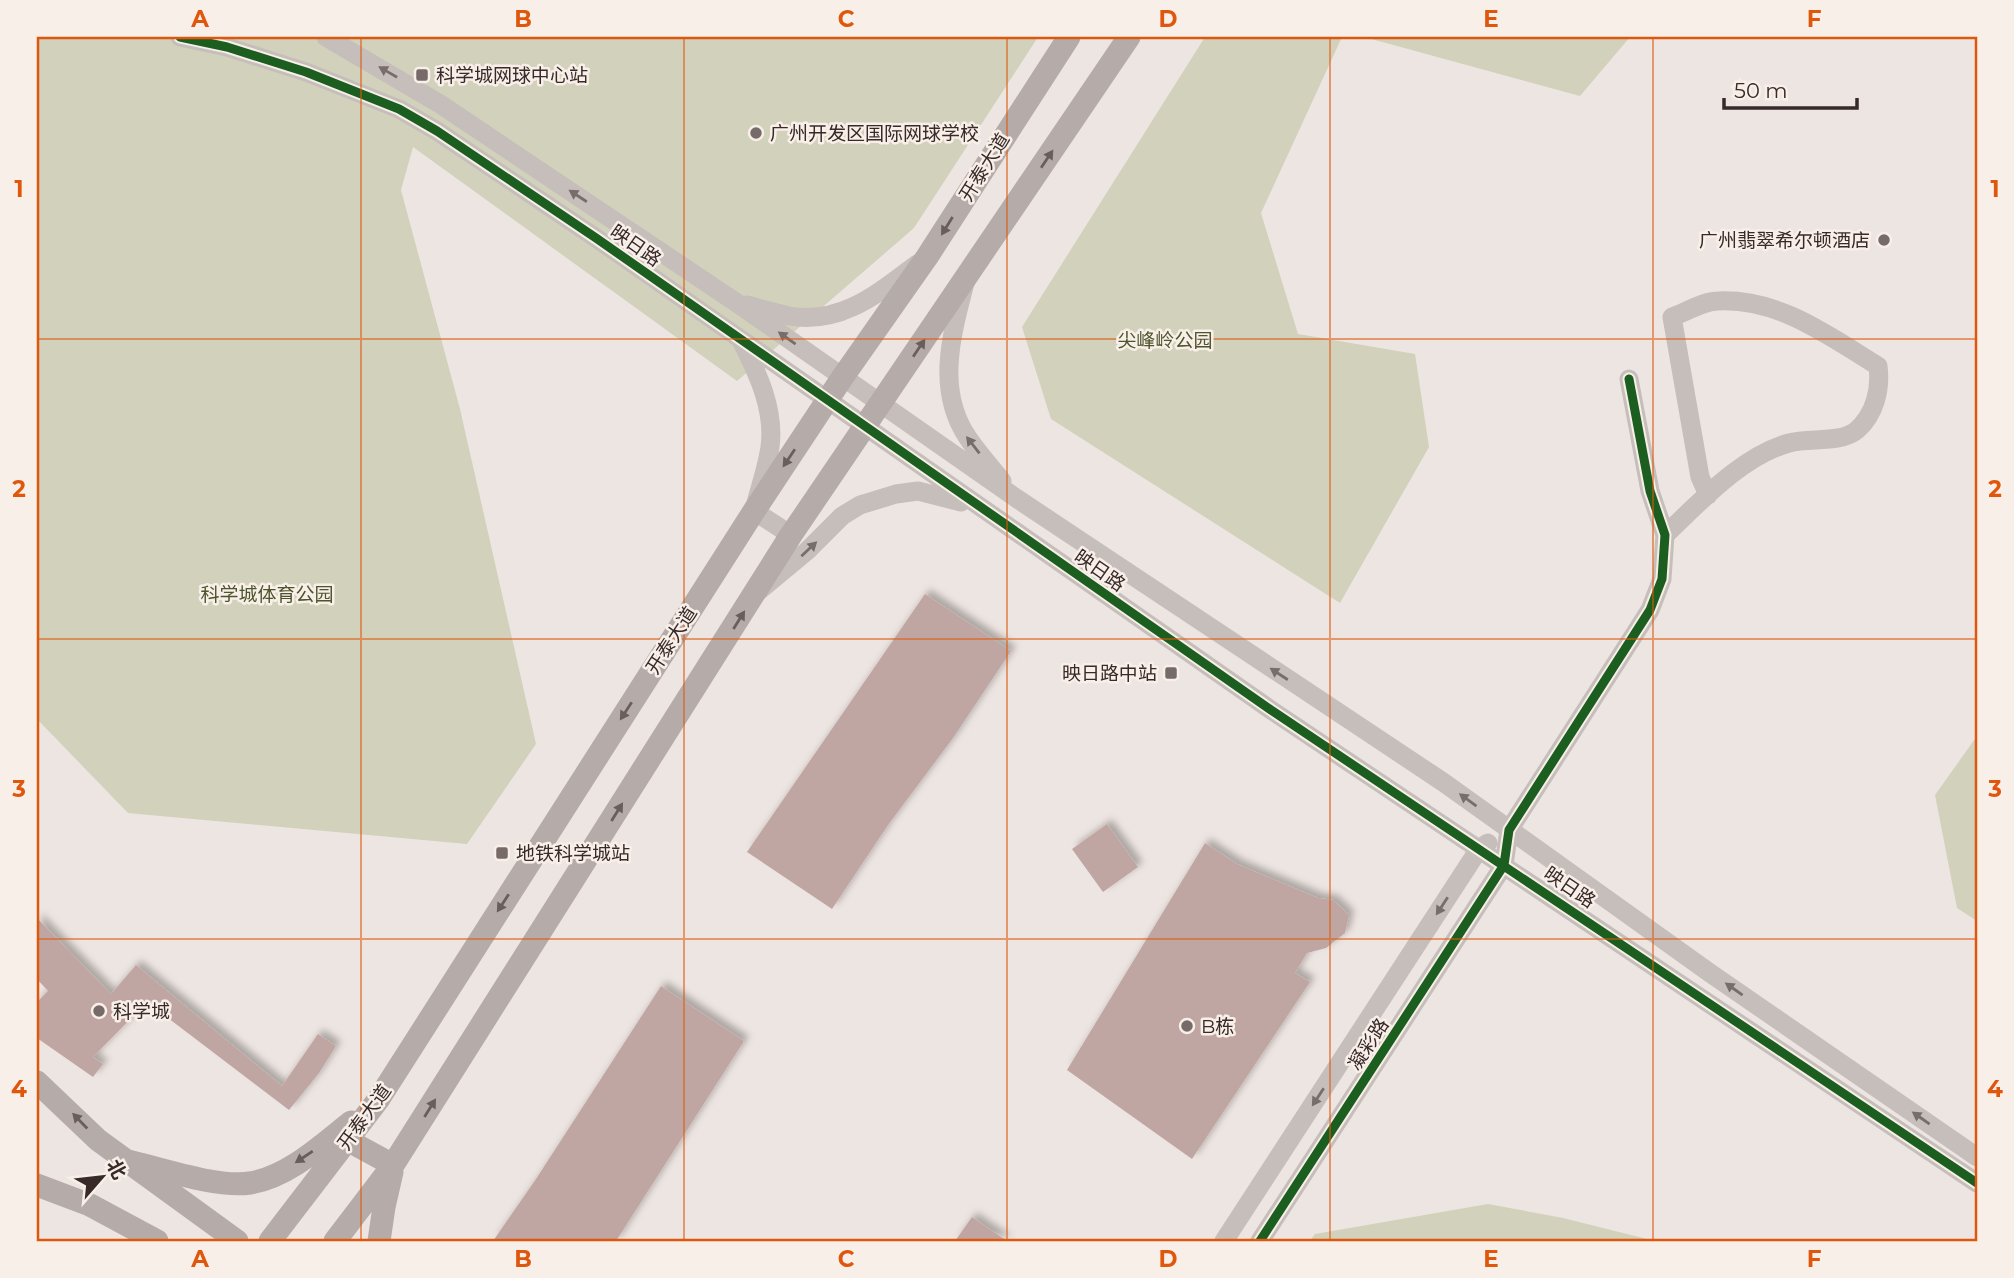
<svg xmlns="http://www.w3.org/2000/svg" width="2014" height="1278" viewBox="0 0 2014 1278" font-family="Montserrat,'Noto Sans SC',sans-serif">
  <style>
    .green { fill: #d2d1bb }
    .building { fill: #c0a6a3; filter: url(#shadow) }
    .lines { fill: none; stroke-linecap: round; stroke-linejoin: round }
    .minor { stroke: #c6beba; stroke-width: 19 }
    .major { stroke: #b5aca9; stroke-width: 23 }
    .cycleway-casing { stroke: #f9efe9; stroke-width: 13 }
    .cycleway { stroke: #1b5e20; stroke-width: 9 }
    .oneway { fill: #776d6a }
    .oneway2 { fill: #695e5c }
    .grid { fill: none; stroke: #df570d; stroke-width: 2; stroke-opacity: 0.55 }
    .poi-dot { fill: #776b69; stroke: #f9efe9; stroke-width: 2.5 }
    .labels { text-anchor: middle; stroke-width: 5; stroke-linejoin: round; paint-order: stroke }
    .poi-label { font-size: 19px; fill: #372a28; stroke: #f9efe9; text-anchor: start }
    .street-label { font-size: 19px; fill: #372a28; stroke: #f9efe9 }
    .park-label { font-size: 19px; fill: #4d552c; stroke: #f9efe9 }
    .neatline { fill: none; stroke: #df570d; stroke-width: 2.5 }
    .grid-label { font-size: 23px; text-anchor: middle; font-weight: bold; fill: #df570d }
  </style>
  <defs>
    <filter id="shadow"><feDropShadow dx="5" dy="-5" stdDeviation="3.5" flood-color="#0004"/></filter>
  </defs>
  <rect width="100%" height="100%" fill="#ede5e1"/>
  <!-- green -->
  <path class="green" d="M 37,37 L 1038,37 L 914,228 L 737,381 L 413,147 L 401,190 L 460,409 L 536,744 L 467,844 L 128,813 L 37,719 Z
    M 1205,37 L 1342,37 L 1261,213 L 1298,334 L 1415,354 L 1429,447 L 1340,603 L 1051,419 L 1022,327 Z
    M 1364,37 L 1630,37 L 1580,96 Z
    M 1977,736 L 1977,921 L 1957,908 L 1935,795 Z
    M 1488,1204 L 1563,1218 L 1655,1241 L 1310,1241 L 1315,1234 Z"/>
  <!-- building -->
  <path class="building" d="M 925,594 L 1011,651 L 953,738 L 888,825 L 832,909 L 747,852 Z
    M 1107,824 L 1138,867 L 1103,892 L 1072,849 Z
    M 1205,843 L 1237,864 L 1318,898 L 1333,900 L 1349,915 L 1345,933 L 1326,948 L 1307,953 L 1295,973 L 1310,982 L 1192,1159 L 1067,1070 Z
    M 37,918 L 111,994 L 136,965 L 282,1086 L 318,1034 L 336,1046 L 319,1073 L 289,1110 L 147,1002 L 93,1057 L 103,1064 L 93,1077 L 37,1038 L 37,1002 L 48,991 L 37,979 Z
    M 661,986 L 744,1041 L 616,1241 L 493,1241 L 536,1179 Z
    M 972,1217 L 1007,1241 L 955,1241 Z"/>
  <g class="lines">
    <!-- minor -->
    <path class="minor" d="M 180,37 L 227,47 L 306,72 L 399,109 L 437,131 L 596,238 L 1271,710 L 1977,1183
      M 326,37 L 440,104 L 737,303 L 1016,498 L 1443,782 L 1710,973 L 1977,1157
      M 965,283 C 952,333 935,390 968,438 C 978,453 991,467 1002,481
      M 747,305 C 761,309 775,313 789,316 C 842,325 878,293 917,264
      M 742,342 C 758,374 775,410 770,447 C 767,468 759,490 754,511 L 791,535
      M 1665,535 C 1700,502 1742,456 1789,443 C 1810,437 1840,444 1857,430 C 1875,414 1881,389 1878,366 C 1829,336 1779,298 1718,301 C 1704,301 1686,312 1672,317 L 1700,477 L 1708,495
      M 760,590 L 807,551 L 842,516 L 860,505 L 896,494 L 918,491 L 961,502
      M 1224,1241 L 1479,849 L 1488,843
      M 1260,1241 L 1504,865 L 1509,830 L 1650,610 L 1662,579 L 1665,535 L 1650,491 L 1629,379"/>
    <!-- major -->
    <path class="major" d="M 37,1082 L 98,1140 L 237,1241
      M 347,1140 L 393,1165
      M 124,1160 C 159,1168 216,1188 250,1183 C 288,1177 322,1145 351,1122
      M 37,1185 L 90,1205 L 157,1241
      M 270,1241 L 378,1100 L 754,511 L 842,378 L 927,257 L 1069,37
      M 335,1241 L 393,1165 L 791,535 L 1129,37
      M 379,1241 L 384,1207 L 392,1172"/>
    <defs>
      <path id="cycleway" d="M 180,37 L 227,47 L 306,72 L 399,109 L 437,131 L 596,238 L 1271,710 L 1977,1183
        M 1260,1241 L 1504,865 L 1509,830 L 1650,610 L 1662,579 L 1665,535 L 1650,491 L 1629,379"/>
    </defs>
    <!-- cycleway casing -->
    <use href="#cycleway" class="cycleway-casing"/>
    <!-- cycleway -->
    <use href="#cycleway" class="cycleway"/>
  </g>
  <!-- one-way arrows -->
  <defs><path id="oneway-solid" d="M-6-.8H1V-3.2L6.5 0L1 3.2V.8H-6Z" transform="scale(1.75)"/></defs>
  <g class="oneway">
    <use href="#oneway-solid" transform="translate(388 72) rotate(-150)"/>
    <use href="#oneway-solid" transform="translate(578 196) rotate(-147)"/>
    <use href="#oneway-solid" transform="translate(787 338) rotate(-145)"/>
    <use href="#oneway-solid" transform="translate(973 445) rotate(-128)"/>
    <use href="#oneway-solid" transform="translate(809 549) rotate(-43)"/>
    <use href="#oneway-solid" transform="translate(1279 674) rotate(-147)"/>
    <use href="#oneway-solid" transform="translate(1468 800) rotate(-144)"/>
    <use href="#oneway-solid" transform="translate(1442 906) rotate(123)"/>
    <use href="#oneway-solid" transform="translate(1734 989) rotate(-145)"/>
    <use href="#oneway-solid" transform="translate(1318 1097) rotate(123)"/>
    <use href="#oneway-solid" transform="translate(1921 1118) rotate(-145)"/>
  </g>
  <g class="oneway2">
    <use href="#oneway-solid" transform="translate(1047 159) rotate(-56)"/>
    <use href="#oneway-solid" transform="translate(947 226) rotate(122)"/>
    <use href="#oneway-solid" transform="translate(919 348) rotate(-56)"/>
    <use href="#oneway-solid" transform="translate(789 458) rotate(124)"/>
    <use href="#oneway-solid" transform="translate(739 620) rotate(-58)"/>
    <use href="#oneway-solid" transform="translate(626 711) rotate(123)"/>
    <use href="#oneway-solid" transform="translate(617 812) rotate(-58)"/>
    <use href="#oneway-solid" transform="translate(503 903) rotate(123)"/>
    <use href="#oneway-solid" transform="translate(430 1108) rotate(-58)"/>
    <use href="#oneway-solid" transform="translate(80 1121) rotate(-134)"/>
    <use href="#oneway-solid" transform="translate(304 1157) rotate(146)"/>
  </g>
  <!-- grid -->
  <path class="grid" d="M 361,37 L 361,1241M 684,37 L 684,1241M 1007,37 L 1007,1241M 1330,37 L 1330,1241M 1653,37 L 1653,1241M 37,339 L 1977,339M 37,639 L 1977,639M 37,939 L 1977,939"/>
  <!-- markers -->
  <g class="poi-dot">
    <rect x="415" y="68" width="14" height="14" rx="3.5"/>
    <circle cx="756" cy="133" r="7"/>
    <circle cx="1884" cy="240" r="7"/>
    <rect x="1164" y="666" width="14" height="14" rx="3.5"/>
    <rect x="495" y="846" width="14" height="14" rx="3.5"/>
    <circle cx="99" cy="1011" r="7"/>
    <circle cx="1187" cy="1026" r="7"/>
  </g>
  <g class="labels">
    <!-- poi labels -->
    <g class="poi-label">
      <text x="436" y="82">科学城网球中心站</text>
      <text x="770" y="140">广州开发区国际网球学校</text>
      <text x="1870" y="247" text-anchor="end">广州翡翠希尔顿酒店</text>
      <text x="1157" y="680" text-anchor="end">映日路中站</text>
      <text x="516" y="860">地铁科学城站</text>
      <text x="113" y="1018">科学城</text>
      <text x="1201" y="1033">B栋</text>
    </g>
    <!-- street labels -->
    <g class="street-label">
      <text transform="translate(984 167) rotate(-58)" y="7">开泰大道</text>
      <text transform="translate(636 245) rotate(35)" y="7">映日路</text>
      <text transform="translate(1100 570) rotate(35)" y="7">映日路</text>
      <text transform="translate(671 640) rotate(-57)" y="7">开泰大道</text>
      <text transform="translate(1570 887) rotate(34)" y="7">映日路</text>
      <text transform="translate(1368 1044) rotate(-57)" y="7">凝彩路</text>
      <text transform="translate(364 1117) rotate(-54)" y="7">开泰大道</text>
    </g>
    <!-- park labels -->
    <g class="park-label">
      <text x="1165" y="347">尖峰岭公园</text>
      <text x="267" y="601">科学城体育公园</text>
    </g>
  </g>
  <!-- border -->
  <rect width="2014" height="1278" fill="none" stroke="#f9efe9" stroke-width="77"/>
  <!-- north arrow -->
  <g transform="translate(102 1177) rotate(62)" stroke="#f9efe9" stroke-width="5" paint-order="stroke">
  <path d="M0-5L12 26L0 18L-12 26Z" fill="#372a28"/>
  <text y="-10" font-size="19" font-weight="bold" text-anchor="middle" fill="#372a28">北</text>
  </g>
  <!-- scale -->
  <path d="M1724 98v10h133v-10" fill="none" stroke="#372a28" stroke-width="3.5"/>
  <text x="1734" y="98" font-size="21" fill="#372a28" stroke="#f9efe9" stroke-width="5" paint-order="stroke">50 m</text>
  <rect x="38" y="38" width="1938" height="1202" class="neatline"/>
  <g class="grid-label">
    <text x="200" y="27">A</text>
    <text x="523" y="27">B</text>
    <text x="846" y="27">C</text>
    <text x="1168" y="27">D</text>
    <text x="1491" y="27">E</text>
    <text x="1814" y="27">F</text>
    <text x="19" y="197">1</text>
    <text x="1995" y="197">1</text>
    <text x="19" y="497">2</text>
    <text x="1995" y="497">2</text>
    <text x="19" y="797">3</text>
    <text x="1995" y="797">3</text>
    <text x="19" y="1097">4</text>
    <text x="1995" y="1097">4</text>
    <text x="200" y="1267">A</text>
    <text x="523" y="1267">B</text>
    <text x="846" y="1267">C</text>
    <text x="1168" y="1267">D</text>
    <text x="1491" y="1267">E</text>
    <text x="1814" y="1267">F</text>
  </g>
</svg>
